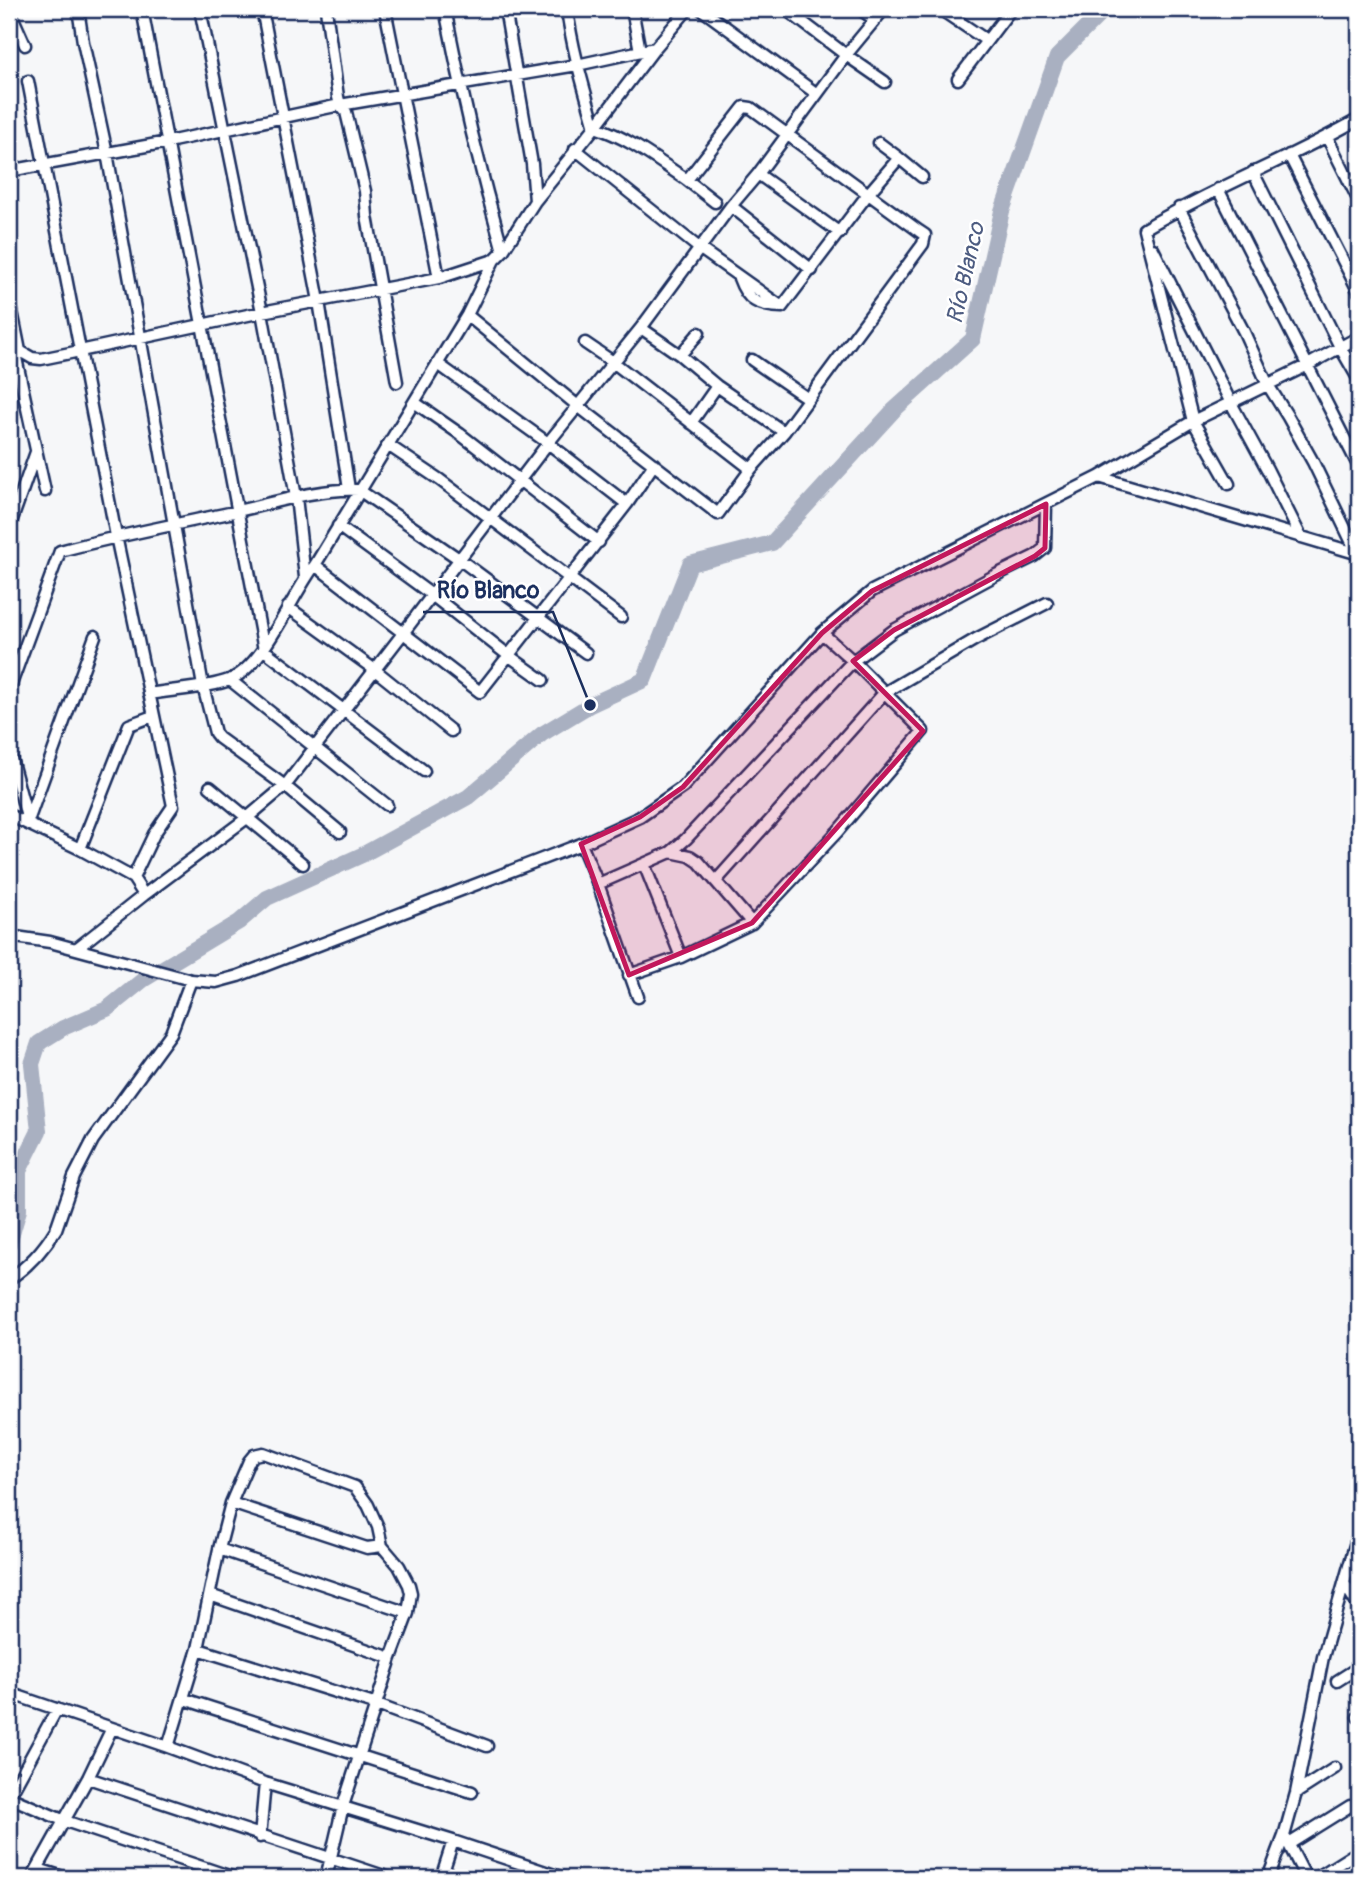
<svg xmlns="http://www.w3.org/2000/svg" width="1368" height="1887" viewBox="0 0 1368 1887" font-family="Pangolin,sans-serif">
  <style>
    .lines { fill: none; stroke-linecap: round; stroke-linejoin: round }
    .river { stroke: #a9b0c1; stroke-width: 16 }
    .street-casing { stroke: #1b2f5e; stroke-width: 15 }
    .street { stroke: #fff; stroke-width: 10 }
    .marked { fill: #c2185b; fill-opacity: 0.2; stroke: #c2185b; stroke-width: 5; stroke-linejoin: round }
    .labels { text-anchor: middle; stroke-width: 5; stroke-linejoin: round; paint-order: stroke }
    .water-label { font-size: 23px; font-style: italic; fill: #4d5c81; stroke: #fff }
    .leader { fill: none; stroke: #1b2f5e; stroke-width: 2.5 }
    .callout-dot { fill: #1b2f5e; stroke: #fff; stroke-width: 2.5 }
    .callout-label { font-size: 23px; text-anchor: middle; font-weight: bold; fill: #1b2f5e; stroke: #fff; stroke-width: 5; stroke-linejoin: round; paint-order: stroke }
  </style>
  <rect width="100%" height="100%" fill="#f6f7f9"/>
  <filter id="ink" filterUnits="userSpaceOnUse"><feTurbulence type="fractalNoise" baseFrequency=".0143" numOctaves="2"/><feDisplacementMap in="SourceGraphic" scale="14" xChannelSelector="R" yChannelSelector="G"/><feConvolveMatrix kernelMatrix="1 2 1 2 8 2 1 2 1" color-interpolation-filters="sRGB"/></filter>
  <g filter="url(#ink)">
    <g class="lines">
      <!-- river -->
      <path class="river" d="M 9,1244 L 19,1210 L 19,1171 L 39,1131 L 32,1064 L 39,1043 L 63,1028 L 107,1009 L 143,980 L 239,922 L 267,898 L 362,855 L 468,797 L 542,734 L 590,705 L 644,680 L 690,564 L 772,543 L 894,410 L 973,339 L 1002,211 L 1057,57 L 1105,9"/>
      <defs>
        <path id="street" d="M 9,9 L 25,45
          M 78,9 L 83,42 L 107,153 L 203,686 L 215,733 L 219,738 L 285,786 L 340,832
          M 142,9 L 264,650 L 424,771
          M 200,9 L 262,312 L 296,497 L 305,577
          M 262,9 L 319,301 L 349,489
          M 326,9 L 338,97 L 340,105 L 346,112 L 365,191 L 367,216 L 397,382
          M 385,9 L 439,278
          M 445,9 C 461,91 480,171 503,251
          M 505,9 L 532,164 L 535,201
          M 632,9 L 640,51
          M 701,9 L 817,94
          M 789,9 L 788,11 L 846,55 L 885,82
          M 860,9 L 875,20
          M 940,9 L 986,40
          M 958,79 L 1011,9
          M 28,81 L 116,536 L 173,806 L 154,834 L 133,878
          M 1327,137 L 1359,201
          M 575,149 L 699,248 L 782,307
          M 1289,155 L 1359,292
          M 899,158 L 922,177
          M 9,171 L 168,142 L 340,105 L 577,65 L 655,48
          M 1253,172 L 1340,347 L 1359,380
          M 758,174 L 840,233
          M 687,180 L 715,202
          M 1218,189 L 1359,467
          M 731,206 L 812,270
          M 1179,208 L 1244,332 L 1268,385 L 1288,417 L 1313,462 L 1357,553
          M 1153,249 L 1231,403 L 1267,469 L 1301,537
          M 739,278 C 747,301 758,306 782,307
          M 9,296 L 20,351
          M 782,307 L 868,194 L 899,158 L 879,143
          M 467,315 L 578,406 L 718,514 L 751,469 L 784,432 L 923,244 L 925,235 L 919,231 L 751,108 L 744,107 L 687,180 C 657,160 629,138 595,127 C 584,88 572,49 567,9
          M 641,328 L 680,355 L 717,386 L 784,432
          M 585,343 L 613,362 L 751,469
          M 680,355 L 699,333
          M 16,358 L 45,491
          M 752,360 L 807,398
          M 438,364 L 548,443 L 627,504
          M 9,374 L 20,351 L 32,358 L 41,359 L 80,351 L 262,312 L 439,278 L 494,260
          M 414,402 L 460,434 L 599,542
          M 691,423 L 717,386
          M 388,445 L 440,480 L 621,617
          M 1099,477 L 1359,554
          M 1229,484 L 1193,421 L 1144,229 C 1213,188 1289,159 1359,119
          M 338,526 L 432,595 L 508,655 L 543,680
          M 9,528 L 36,452
          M 315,565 L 480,692 L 627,504 L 654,464
          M 288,607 L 375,670 L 451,731
          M 230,680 L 387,805
          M 9,690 L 60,551 C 119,535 179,524 238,511 C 273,503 324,487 359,490 L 459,559 L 586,653
          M 149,694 C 172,690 209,688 229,680 C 264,667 291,596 315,565 L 467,315 L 494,260 L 503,251 L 535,201 L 595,127 L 655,48 L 688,9
          M 9,751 L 28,821
          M 210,787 L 303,864
          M 9,815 L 80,849 L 133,878 L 144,895
          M 28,821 L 95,636
          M 581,844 L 598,884 L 638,997
          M 80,849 L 129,725 L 153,716
          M 671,852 L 690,856 L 699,862 L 752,923
          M 644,864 L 681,957
          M 716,881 L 884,693 L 976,639 L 1047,603
          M 598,884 L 671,852 L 686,839 L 853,661 L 894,630 L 996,575 L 1035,556 L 1045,548 L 1046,504
          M 9,936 L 50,942 L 191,980 L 216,982 L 238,976 L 581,844 L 640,817 L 683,787 L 822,633 L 872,591 L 1099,477 L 1193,421 L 1306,366 L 1359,337
          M 76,949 L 144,895 L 247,818 L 285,786 L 404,632 L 548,443 L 641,328 L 731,206 L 758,174 L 846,55 L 884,9
          M 629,975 L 681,957 L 752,923 L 838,831 L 923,731 L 853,661 L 822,633
          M 9,1279 C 29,1266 44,1249 56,1229 L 74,1177 L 93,1140 L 171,1033 L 191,980
          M 231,1503 L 367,1548 L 382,1546
          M 219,1549 L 408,1613
          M 1344,1583 L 1359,1607
          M 210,1595 L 391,1658
          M 198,1649 L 377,1705 L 487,1746
          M 1337,1681 L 1359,1667
          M 9,1693 L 168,1747 L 265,1783 L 453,1841 L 564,1878
          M 184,1699 L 472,1792
          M 1358,1717 L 1359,1717
          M 168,1747 L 198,1649 L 219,1549 L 231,1503 L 249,1461 L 254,1455 L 263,1453 L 355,1487 L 368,1505 L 378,1527 L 382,1546 L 399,1566 L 409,1585 L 411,1593 L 408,1613 L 391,1658 L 343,1806 L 326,1878
          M 88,1778 L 390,1878
          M 1296,1793 L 1335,1768
          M 9,1797 L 65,1821 L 235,1878
          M 9,1797 L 57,1709
          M 260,1837 L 265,1783
          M 1286,1839 L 1306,1878
          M 1289,1844 L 1350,1806
          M 38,1869 L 66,1878
          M 32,1878 L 88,1778 L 112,1728
          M 441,1878 L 453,1841
          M 1268,1878 L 1284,1836 L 1296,1793 L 1323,1657 L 1359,1531
          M 1316,1878 L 1359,1851"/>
      </defs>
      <!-- street casing -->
      <use href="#street" class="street-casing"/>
      <!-- street -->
      <use href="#street" class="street"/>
    </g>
  </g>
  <!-- marked area -->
  <path class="marked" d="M 1046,504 L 1045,548 L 1035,556 L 894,630 L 853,661 L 923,731 L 752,923 L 629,975 L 581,844 L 640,817 L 683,787 L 822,633 L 872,591 Z"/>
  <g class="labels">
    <!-- water labels -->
    <g class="water-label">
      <text transform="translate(965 273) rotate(-77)" y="8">Río Blanco</text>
    </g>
  </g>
  <!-- callouts -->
  <path class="leader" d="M590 705L553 612H423"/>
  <circle class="callout-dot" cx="590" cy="705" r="7"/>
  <g class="callout-label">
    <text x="488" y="598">Río Blanco</text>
  </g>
  <!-- margin -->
  <rect width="1368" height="1887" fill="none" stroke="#fff" stroke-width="35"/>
  <rect x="18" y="18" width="1333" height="1852" fill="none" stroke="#1b2f5e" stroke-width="2.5" filter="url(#ink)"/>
</svg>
